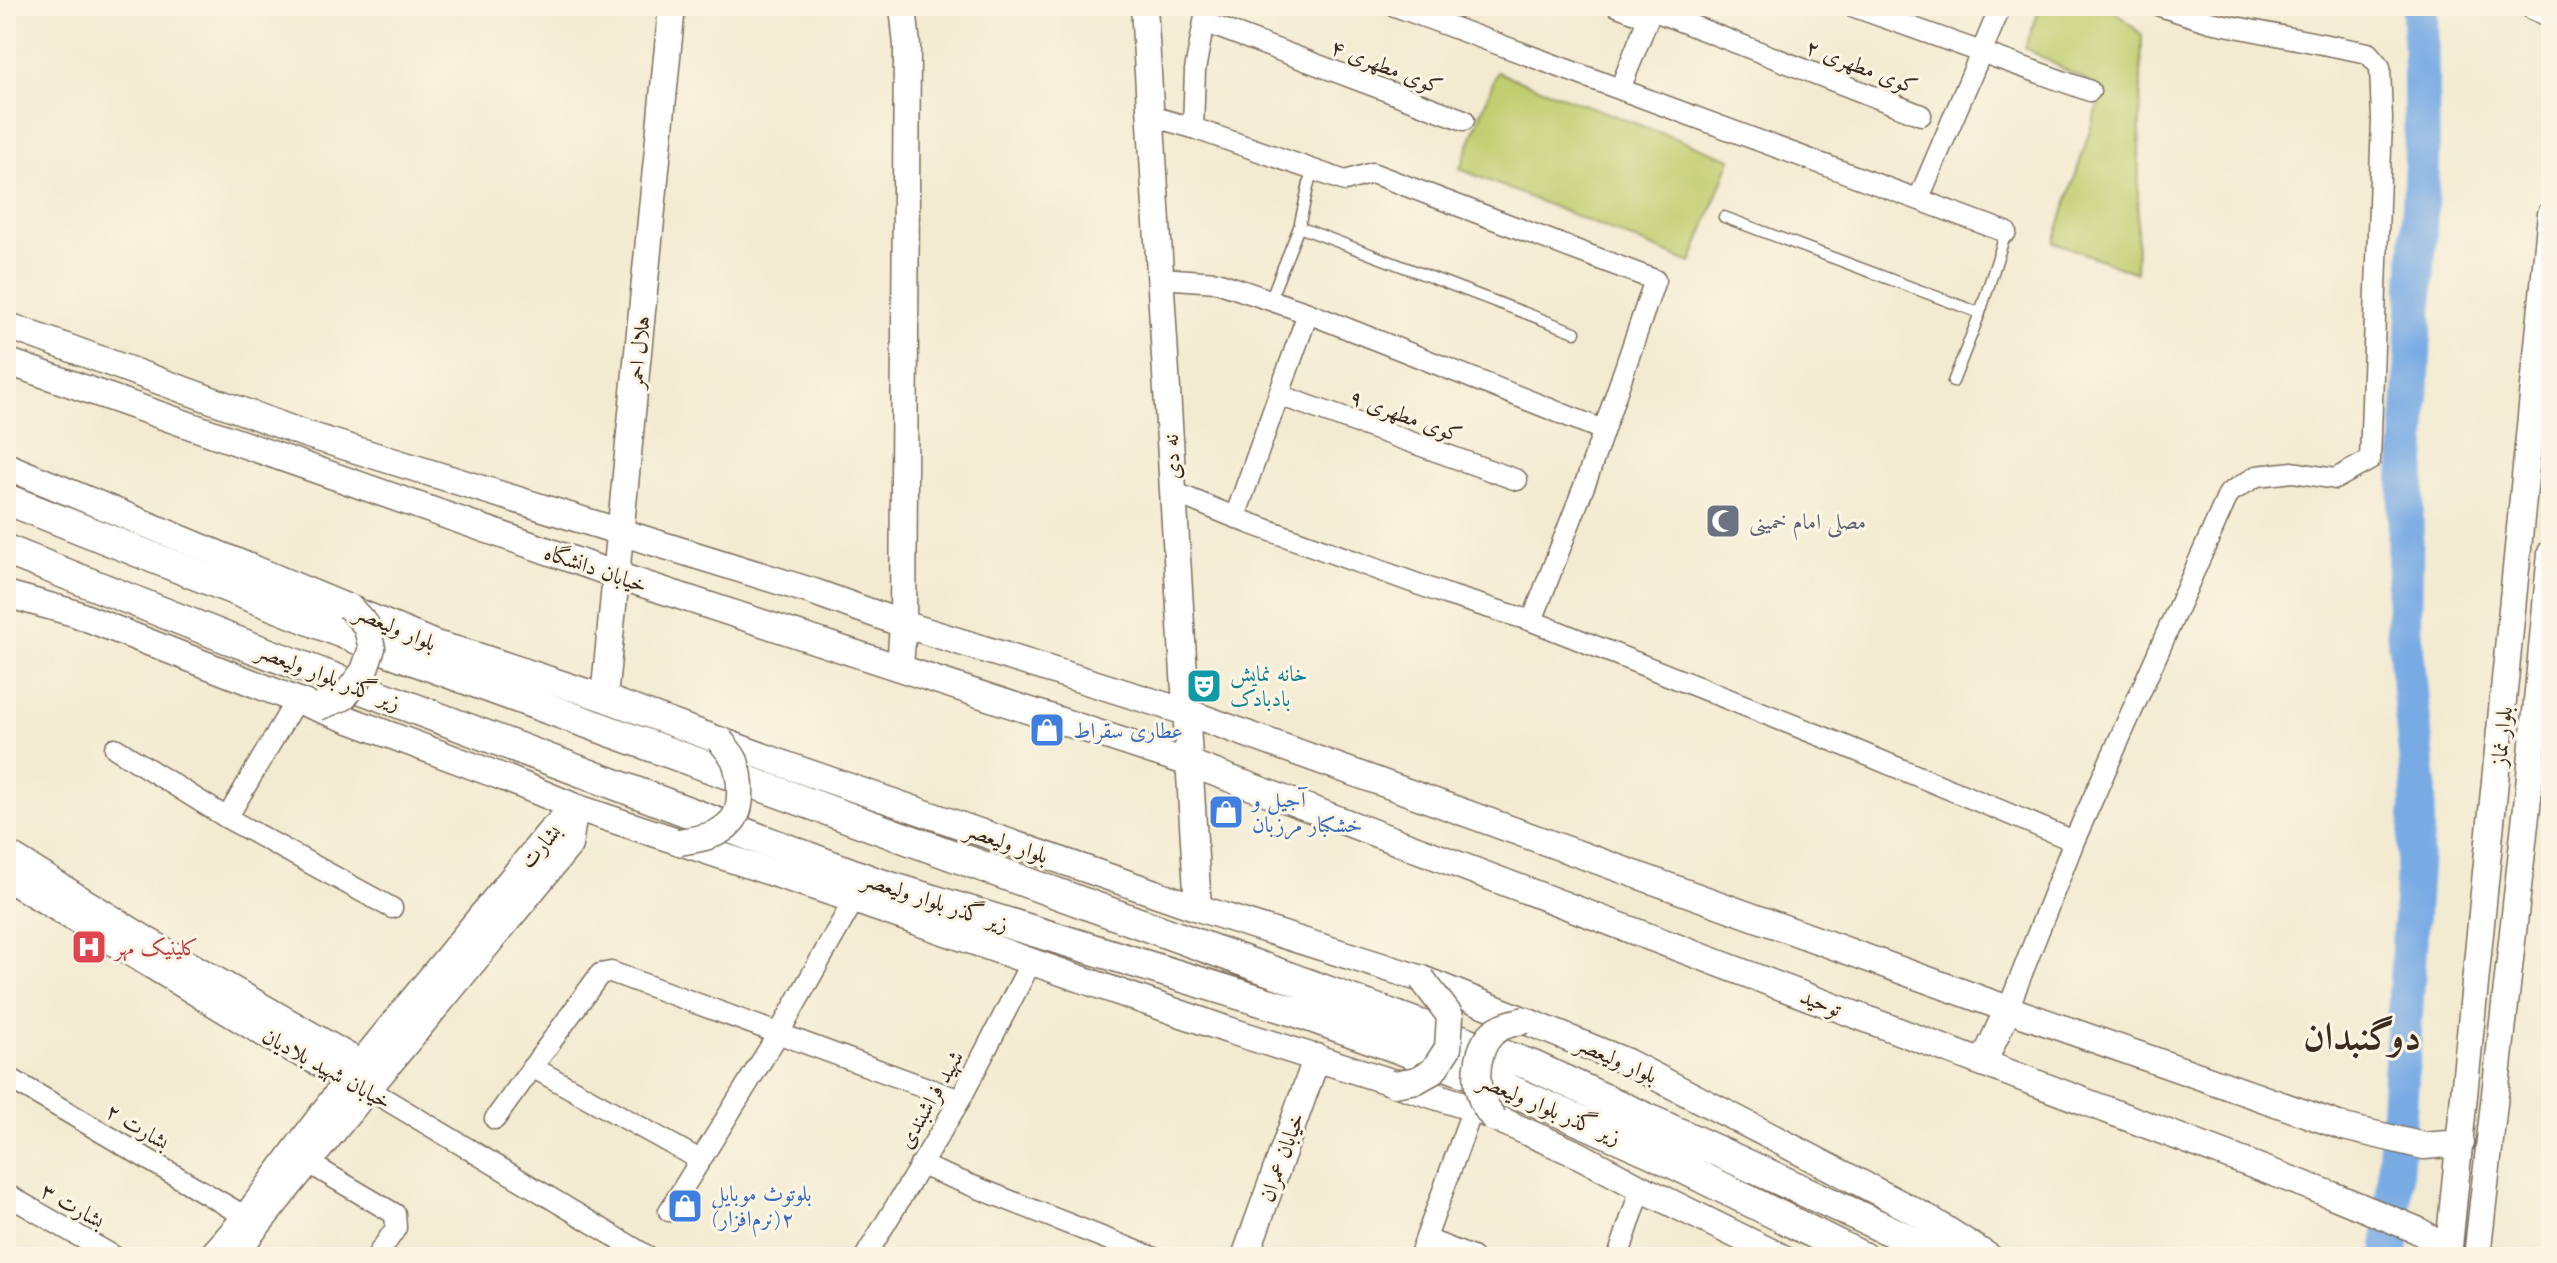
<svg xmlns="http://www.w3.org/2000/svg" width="2557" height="1263" viewBox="0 0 2557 1263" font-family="'Old Standard TT',Amiri,serif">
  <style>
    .green { fill: #c1ce70; stroke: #7e7c47; stroke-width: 2 }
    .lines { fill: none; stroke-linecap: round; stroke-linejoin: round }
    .river { stroke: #78aae4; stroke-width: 36 }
    .lane-casing { stroke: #7b6e5d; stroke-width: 13 }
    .street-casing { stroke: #7b6e5d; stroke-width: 23 }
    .secondary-casing { stroke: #7b6e5d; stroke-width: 29 }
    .primary-casing { stroke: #7b6e5d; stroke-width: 33 }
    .lane { stroke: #fff; stroke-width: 10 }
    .street { stroke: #fff; stroke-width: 20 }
    .secondary { stroke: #fff; stroke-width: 26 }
    .primary { stroke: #fff; stroke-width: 30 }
    .secondary-bridge-casing { stroke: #7b6e5d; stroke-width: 29; stroke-linecap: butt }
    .secondary-bridge { stroke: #fff; stroke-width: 26 }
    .labels { text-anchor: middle; stroke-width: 6; stroke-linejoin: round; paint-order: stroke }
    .street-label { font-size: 22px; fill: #3b2a1e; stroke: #fcf5e5 }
    .worship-label { font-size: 22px; fill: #5b616d; stroke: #fcf5e5; text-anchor: start }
    .culture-label { font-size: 22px; fill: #0d838f; stroke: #fcf5e5; text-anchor: start }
    .shop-label { font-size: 22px; fill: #366cbe; stroke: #fcf5e5; text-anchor: start }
    .health-label { font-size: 22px; fill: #be3a42; stroke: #fcf5e5; text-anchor: start }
    .town-label { font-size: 38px; font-weight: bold; fill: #3b2a1e; stroke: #fcf5e5 }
  </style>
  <rect width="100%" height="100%" fill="#fcf5e5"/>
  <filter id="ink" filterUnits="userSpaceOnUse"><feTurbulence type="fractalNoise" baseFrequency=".0125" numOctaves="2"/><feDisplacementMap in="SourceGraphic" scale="16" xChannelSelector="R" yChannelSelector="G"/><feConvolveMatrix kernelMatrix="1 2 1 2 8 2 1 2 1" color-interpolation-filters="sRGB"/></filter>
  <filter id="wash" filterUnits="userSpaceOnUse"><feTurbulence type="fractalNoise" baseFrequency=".006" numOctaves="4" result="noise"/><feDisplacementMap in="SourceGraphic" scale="32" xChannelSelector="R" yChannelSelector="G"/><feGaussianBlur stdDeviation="1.8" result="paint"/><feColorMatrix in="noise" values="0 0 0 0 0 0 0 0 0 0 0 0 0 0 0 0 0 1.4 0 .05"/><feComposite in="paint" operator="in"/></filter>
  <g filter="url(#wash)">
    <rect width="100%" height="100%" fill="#f3ebd1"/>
    <!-- green -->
    <path class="green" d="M 2041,6 L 2109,6 L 2142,35 L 2136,273 L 2054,242 L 2103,90 L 2025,48 Z
      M 1497,72 L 1731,159 L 1691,263 L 1460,169 Z"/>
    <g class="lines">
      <!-- river -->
      <path class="river" d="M 2390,1257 L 2419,786 L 2404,627 L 2406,505 L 2422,162 L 2420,6"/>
    </g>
  </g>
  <g filter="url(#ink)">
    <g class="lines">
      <defs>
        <path id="lane" d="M 1724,217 L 1980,313
          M 1299,227 L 1575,332
          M 1270,300 L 1299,227 L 1312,170
          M 1953,382 L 1980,313 L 2006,232"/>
        <path id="street" d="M 1395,6 L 2006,232
          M 1617,6 L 1649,18
          M 1852,6 L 2090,91
          M 1652,10 L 1921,115
          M 1204,22 L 1464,120
          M 1620,89 L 1653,6
          M 1151,116 L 1193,128 L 1345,181 L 1372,173 L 1655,280 L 1588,476 L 1532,621
          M 1193,128 L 1195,70 L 1207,6
          M 1919,198 L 2001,6
          M 1160,278 L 1217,282 L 1308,313 L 1603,430
          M 1279,395 L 1517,480
          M 1173,492 L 1249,523 L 1445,594 L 1532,621 L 1831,740 L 2074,841
          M 1235,517 L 1308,313
          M 115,748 L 227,818 L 392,908
          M 227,818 L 296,700
          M 2008,1009 L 2074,841 L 2229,493 L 2257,476 L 2293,472 L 2335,479 L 2370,460 L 2382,119 L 2380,67 L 2368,53 L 2210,22 L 2160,6
          M 532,1067 L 700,1160
          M 6,1076 L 246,1217
          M 370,1090 L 649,1257
          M 495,1119 L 600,974 L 611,972 L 960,1100
          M 307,1162 L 395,1214 L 396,1228 L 376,1257
          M 920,1165 L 1152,1257
          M 6,1194 L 115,1257
          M 669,1211 L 780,1031 L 854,900
          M 1426,1239 L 1472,1257
          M 865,1257 L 960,1100 L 1031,962
          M 1419,1257 L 1473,1108
          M 1618,1257 L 1641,1188"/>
        <path id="secondary" d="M 1144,6 L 1198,908
          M 2533,6 L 2551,14
          M 6,325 L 305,434 L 814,592 L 903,624 L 1186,712 L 2008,1009 L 2344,1127 L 2424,1146 L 2461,1143
          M 6,361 L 616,575 L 1189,763 L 2332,1195 L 2417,1230 L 2449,1249
          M 6,466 L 435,644 L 474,655 L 604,698 L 792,767 L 1198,908 L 1422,979 L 1627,1062 L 1928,1218 L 1989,1257
          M 6,594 L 74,613 L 296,700 L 505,778 L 575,807 L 854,900 L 1228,1030 L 1473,1108 L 1579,1155 L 1641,1188 L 1781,1257
          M 900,668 L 903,624 L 907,46 L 903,6
          M 604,698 L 672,6
          M 6,853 L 148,941 L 375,1072
          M 6,877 L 273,1039 L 362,1085
          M 1983,1063 L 2008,1009
          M 211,1257 L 246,1217 L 349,1078 L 549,833 L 575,807 L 569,845 C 457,983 342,1118 232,1257
          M 1245,1257 L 1317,1057
          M 2448,1257 L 2551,214
          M 2477,1257 L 2528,797 L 2551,553"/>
        <path id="primary" d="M 6,499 L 378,647 L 1533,1066 L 1947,1257
          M 6,550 L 227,638 L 874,882 L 1297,1012 L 1490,1081 L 1653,1153 L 1862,1257"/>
      </defs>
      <!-- lane casing -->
      <use href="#lane" class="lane-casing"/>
      <!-- street casing -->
      <use href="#street" class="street-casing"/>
      <!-- secondary casing -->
      <use href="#secondary" class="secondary-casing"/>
      <!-- primary casing -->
      <use href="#primary" class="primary-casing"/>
      <!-- lane -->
      <use href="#lane" class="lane"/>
      <!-- street -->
      <use href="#street" class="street"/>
      <!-- secondary -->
      <use href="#secondary" class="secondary"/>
      <!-- primary -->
      <use href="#primary" class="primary"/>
      <defs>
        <path id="secondary-bridge" d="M 318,707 L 344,697 L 364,671 L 372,648 L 366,625 L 349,607
          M 679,842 C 697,839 718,837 731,822 C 744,809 741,777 735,761 C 732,754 725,747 720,740
          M 1394,1084 L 1417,1080 L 1433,1071 L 1448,1048 L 1450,1016 L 1422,979
          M 1494,1119 C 1489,1112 1483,1105 1481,1097 C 1473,1075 1478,1039 1500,1028 C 1507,1024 1517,1022 1525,1020"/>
      </defs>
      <!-- secondary-bridge casing -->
      <use href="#secondary-bridge" class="secondary-bridge-casing"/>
      <!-- secondary-bridge -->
      <use href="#secondary-bridge" class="secondary-bridge"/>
    </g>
  </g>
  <!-- icons -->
  <defs>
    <symbol id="mosque-square" viewBox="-11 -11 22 22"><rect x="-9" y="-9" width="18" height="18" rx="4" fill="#6b7280" stroke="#fcf5e5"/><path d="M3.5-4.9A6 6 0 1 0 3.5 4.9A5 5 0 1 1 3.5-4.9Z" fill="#fff"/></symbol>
    <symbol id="theatre-square" viewBox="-11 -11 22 22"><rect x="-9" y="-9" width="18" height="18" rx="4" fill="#0f9aa8" stroke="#fcf5e5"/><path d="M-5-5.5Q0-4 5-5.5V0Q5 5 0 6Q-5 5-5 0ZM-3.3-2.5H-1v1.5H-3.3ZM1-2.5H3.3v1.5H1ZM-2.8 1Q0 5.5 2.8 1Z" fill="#fff"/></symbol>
    <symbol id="shop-square" viewBox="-11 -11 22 22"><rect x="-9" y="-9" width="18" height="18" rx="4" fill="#3f7fe0" stroke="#fcf5e5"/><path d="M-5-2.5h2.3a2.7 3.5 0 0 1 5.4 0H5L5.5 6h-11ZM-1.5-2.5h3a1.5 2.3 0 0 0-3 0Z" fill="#fff"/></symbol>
    <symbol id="hospital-square" viewBox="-11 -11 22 22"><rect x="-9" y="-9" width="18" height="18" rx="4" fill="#e0444e" stroke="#fcf5e5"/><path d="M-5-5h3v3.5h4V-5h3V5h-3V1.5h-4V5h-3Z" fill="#fff"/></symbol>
  </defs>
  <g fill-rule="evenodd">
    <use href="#mosque-square" x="1703" y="501" width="40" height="40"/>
    <use href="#theatre-square" x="1184" y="666" width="40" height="40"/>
    <use href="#shop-square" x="1027" y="710" width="40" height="40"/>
    <use href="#shop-square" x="1206" y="792" width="40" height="40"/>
    <use href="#hospital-square" x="69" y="927" width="40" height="40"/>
    <use href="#shop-square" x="665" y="1186" width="40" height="40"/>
  </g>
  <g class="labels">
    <!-- street labels -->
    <g class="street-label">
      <text transform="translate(1387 66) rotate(21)" y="8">کوی مطهری ۴</text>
      <text transform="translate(1862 66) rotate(21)" y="8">کوی مطهری ۲</text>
      <text transform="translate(638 352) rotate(-84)" y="8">هلال احمر</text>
      <text transform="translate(1406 415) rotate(20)" y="8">کوی مطهری ۹</text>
      <text transform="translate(1171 457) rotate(-93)" y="8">نه دی</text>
      <text transform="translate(596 568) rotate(19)" y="8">خیابان دانشگاه</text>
      <text transform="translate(396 627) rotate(23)" y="8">بلوار ولیعصر</text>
      <text transform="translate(329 676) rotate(21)" y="8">زیر گذر بلوار ولیعصر</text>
      <text transform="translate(2501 736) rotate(-84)" y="8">بلوار نماز</text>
      <text transform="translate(1007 842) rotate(19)" y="8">بلوار ولیعصر</text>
      <text transform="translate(540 846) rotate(-49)" y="8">بشارت</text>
      <text transform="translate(936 901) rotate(18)" y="8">زیر گذر بلوار ولیعصر</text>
      <text transform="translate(1821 1002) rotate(21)" y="8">توحید</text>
      <text transform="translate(1617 1059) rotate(24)" y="8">بلوار ولیعصر</text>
      <text transform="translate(327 1068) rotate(29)" y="8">خیابان شهید بلادیان</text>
      <text transform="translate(930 1099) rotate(-60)" y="8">شهید فراشبندی</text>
      <text transform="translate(1550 1108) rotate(23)" y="8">زیر گذر بلوار ولیعصر</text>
      <text transform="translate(138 1126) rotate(31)" y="8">بشارت ۲</text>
      <text transform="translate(1281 1157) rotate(-70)" y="8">خیابان عمران</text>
      <text transform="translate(73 1205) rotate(30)" y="8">بشارت ۳</text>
    </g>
    <!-- worship labels -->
    <g class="worship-label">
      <text x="1749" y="529">مصلی امام خمینی</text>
    </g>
    <!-- culture labels -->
    <g class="culture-label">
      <text x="1230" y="681">خانه نمایش<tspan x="1230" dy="25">بادبادک</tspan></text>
    </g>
    <!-- shop labels -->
    <g class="shop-label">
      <text x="1073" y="738">عطاری سقراط</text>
      <text x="1252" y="807">آجیل و<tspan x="1252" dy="25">خشکبار مرزبان</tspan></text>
      <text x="711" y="1201">بلوتوث موبایل<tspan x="711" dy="25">(نرم‌افزار)۲</tspan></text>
    </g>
    <!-- health labels -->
    <g class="health-label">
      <text x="115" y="955">کلینیک مهر</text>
    </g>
    <!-- town labels -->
    <g class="town-label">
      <text x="2362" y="1049">دوگنبدان</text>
    </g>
  </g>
  <!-- margin -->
  <rect width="2557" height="1263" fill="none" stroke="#fcf5e5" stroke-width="32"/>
</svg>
